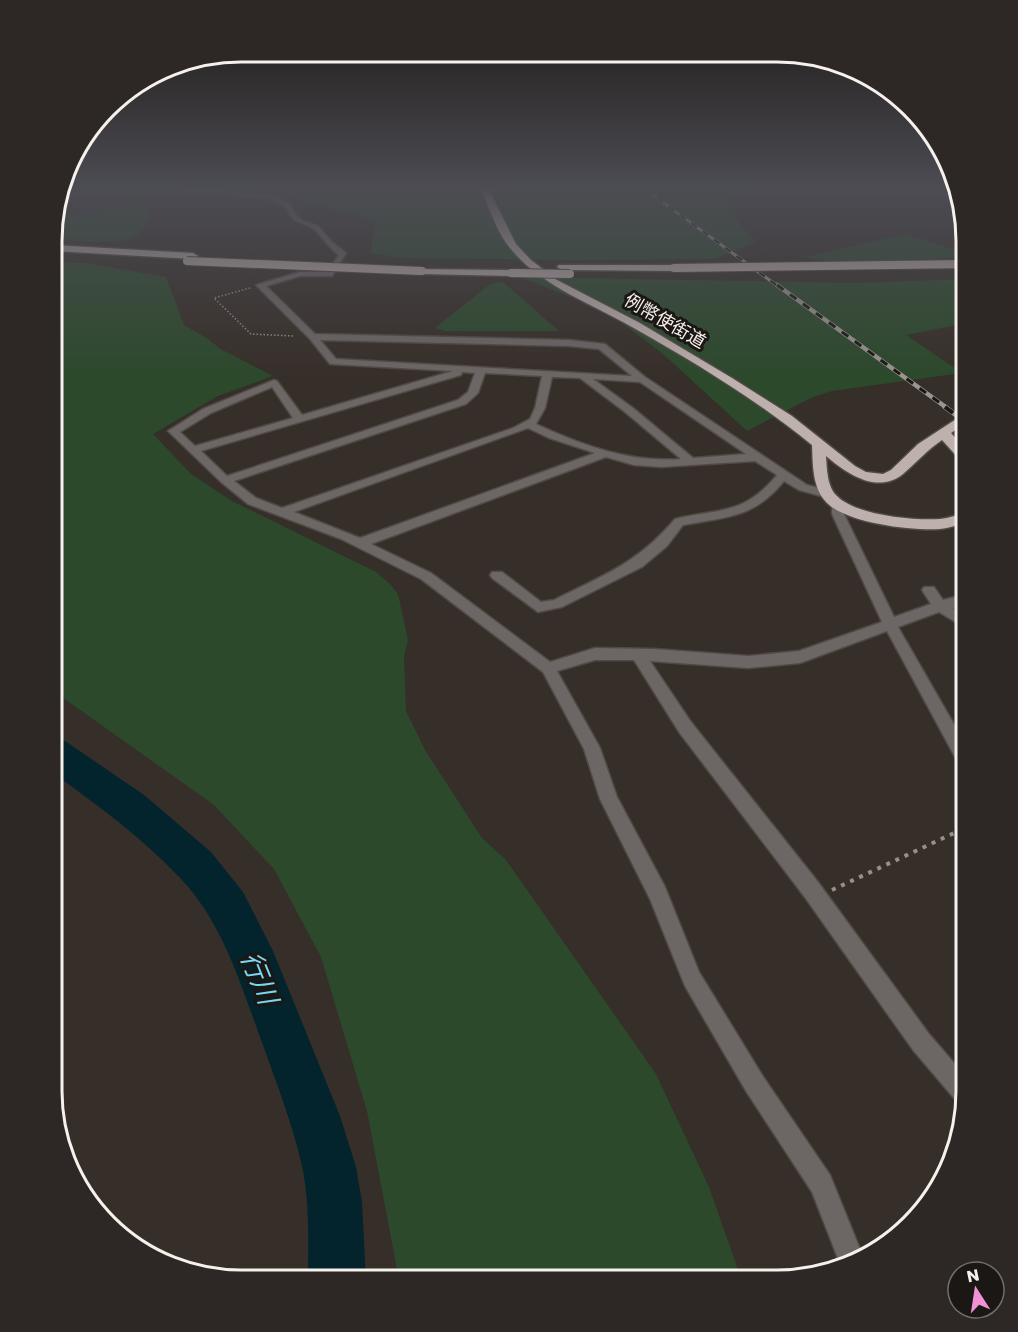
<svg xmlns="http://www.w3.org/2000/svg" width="1018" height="1332" viewBox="0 0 1018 1332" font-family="Poppins,'Noto Sans JP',sans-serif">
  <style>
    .green { fill: #2c492c }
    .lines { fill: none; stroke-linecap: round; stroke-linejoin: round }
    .river { fill: #03242d; fill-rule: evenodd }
    .street-casing { stroke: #514944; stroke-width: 3 }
    .highway-casing { stroke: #514944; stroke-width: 3 }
    .path-far1 { stroke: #968f8a; stroke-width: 1.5; stroke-dasharray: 1.5 2; stroke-linecap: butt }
    .path { stroke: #968f8a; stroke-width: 4; stroke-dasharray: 4 6; stroke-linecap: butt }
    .street { fill: #6c6665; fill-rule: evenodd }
    .highway { fill: #beb0ad; fill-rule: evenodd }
    .rail-far2-casing { stroke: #9b948f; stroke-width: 3 }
    .rail-far1-casing { stroke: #9b948f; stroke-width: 4.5 }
    .rail-casing { stroke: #9b948f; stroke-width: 5 }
    .rail-far2 { stroke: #1b1714; stroke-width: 2; stroke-dasharray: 7; stroke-linecap: butt }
    .rail-far1 { stroke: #1b1714; stroke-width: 3; stroke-dasharray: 8; stroke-linecap: butt }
    .rail { stroke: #1b1714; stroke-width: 4; stroke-dasharray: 10; stroke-linecap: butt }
    .highway-bridge-casing { stroke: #514944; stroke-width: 10; stroke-linecap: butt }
    .highway-bridge { stroke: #beb0ad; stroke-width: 8 }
    .labels { text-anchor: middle; stroke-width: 6; stroke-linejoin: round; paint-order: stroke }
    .far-street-label { font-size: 18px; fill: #f7f1ed; stroke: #1b1714 }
    .near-water-label { font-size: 27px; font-style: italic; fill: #78d8f3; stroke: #1b1714 }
    .rim { fill: none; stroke: #f7f1ed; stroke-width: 3 }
  </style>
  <rect width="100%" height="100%" fill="#362e28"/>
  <!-- green -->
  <path class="green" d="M 279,190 L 709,190 L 732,205 L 737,220 L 755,242 L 714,259 L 573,260 L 402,258 L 371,253 L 376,220 L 278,193 Z
    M 131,202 L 142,204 C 148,211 150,217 146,225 C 133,251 77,240 53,238 L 53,216 L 55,220 Z
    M 905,234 L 967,254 L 967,257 C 934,259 901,260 867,261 C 847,261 825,262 806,257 Z
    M 53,262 L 85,263 L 166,277 L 184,325 L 208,339 L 219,348 L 273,376 L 218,396 L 153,434 L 191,474 L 232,501 L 376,572 L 389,583 L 398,594 L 408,640 L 404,656 L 406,711 L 425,750 L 482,838 L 506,860 L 656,1074 L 709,1187 L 742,1281 L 399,1280 L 367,1111 L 321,957 L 274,869 L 214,805 L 52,690 Z
    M 520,277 L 856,283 L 967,279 L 967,323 L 906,335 L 962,373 L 832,391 L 813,397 L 747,431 L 662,353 L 618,320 L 621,317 Z
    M 498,282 L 504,283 L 559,331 L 445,331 L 435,328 L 489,285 Z"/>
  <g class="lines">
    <!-- river -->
    <path class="river" d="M 52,737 L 65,741 L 144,795 L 211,852 L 243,892 L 273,951 L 340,1116 L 356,1167 L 362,1202 L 366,1280 L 308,1280 C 308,1242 310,1203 302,1166 C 293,1125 277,1085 263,1045 C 242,989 224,924 181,879 C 143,838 97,805 52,772 Z"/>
    <defs>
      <path id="street" d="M 182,190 L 267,194 L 290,204 L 296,215 L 303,221 L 318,226 L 332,242 L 346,253 L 332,276 L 300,276 L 266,286 L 315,334 L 569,340 L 605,344 L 645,377 L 807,485 L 832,491 L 834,494 L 828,498 L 799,490 L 784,481 C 754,518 727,517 683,525 L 667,546 L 642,567 L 562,607 L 538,612 L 492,578 L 490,575 L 492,572 L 502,572 L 541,602 L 554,600 C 604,575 638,563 675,519 C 720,508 743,516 777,475 L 755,461 L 661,467 L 634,465 L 606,457 L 371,544 L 431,573 L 550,662 L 595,648 L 654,649 L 748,656 L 799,651 L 882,622 L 832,514 L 832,506 L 838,502 L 844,506 L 844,514 L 894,617 L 931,604 L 922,590 L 924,587 L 934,587 L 943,600 L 967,594 L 967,604 L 953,608 L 967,617 L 967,629 L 939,612 L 898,627 L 967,747 L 967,770 L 961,768 L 887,631 L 800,663 L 748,668 L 650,661 L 691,722 L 818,882 L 929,1034 L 967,1078 L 966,1107 L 959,1104 L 913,1050 L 804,896 L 679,732 L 634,660 L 595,660 L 557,671 L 600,748 L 617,797 L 665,887 L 699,972 L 762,1075 L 830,1175 L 864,1259 L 841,1266 L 812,1192 L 746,1091 L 685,986 L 650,899 L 600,799 L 584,749 L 543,672 L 421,579 L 341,539 L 248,504 L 221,482 L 168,431 L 203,409 L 274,380 L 277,381 L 302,415 L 453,371 L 330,364 L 310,339 L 256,285 L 300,272 L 327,272 L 339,255 C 329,248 323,238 315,230 C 302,219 295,228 285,206 L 266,198 ZM 320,340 L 569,346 L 599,349 L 632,376 L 336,359 ZM 462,372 L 475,373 L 468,392 L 458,400 L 227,476 L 201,451 L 461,375 ZM 485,373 L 542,376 L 535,408 L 530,419 L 513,428 L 282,508 L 256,498 L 234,481 L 466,404 L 478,393 ZM 552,377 L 580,378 L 625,412 L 681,459 C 631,463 581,445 536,424 L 545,408 ZM 593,379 L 640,382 L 746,454 L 693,458 L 633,408 ZM 272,387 L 293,418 L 195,446 L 180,432 L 211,413 ZM 528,428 L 549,438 L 595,453 L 360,538 L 294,512 Z"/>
      <path id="highway" d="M 481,190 L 489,190 L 516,244 L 531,260 L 557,280 L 640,323 L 732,378 L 792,416 L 855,466 L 866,472 L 883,474 L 891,470 L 918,444 L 967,412 L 967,422 L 951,433 L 967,451 L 967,463 L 962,462 L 942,440 C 927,450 916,463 903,474 C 877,495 846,473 826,456 C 827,469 827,487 837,496 C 855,515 914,521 940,519 C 949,518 958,515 967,512 L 967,522 C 958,525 949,528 940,529 C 912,531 847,523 827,503 C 812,488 813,465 812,445 C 757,400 694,362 632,327 C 590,303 541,286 510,248 C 497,233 490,209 481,190 Z
        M 53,245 L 193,253 L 198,256 L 193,259 L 53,251 Z
        M 559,265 L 674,265 L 679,268 L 674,271 L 562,270 L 557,267 Z
        M 419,269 L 511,270 L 516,273 L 511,276 L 422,274 L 419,273 Z"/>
    </defs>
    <!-- street casing -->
    <use href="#street" class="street-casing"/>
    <!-- highway casing -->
    <use href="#highway" class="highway-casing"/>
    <!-- path-far1 -->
    <path class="path-far1" d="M 250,288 L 214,298 L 251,334 L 293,336"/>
    <!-- path -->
    <path class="path" d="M 832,890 L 967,827"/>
    <!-- street -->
    <use href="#street" class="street"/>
    <!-- highway -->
    <use href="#highway" class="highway"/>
    <defs>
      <path id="rail-far2" d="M 646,190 L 779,287"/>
      <path id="rail-far1" d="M 777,285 L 947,408"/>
      <path id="rail" d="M 945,407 L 967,423"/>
    </defs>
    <!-- rail-far2 casing -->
    <use href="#rail-far2" class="rail-far2-casing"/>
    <!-- rail-far1 casing -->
    <use href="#rail-far1" class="rail-far1-casing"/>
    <!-- rail casing -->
    <use href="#rail" class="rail-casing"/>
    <!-- rail-far2 -->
    <use href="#rail-far2" class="rail-far2"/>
    <!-- rail-far1 -->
    <use href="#rail-far1" class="rail-far1"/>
    <!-- rail -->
    <use href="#rail" class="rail"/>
    <defs>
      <path id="highway-bridge" d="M 187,261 L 422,271
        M 674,268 L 967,264
        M 511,273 L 570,274"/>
    </defs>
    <!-- highway-bridge casing -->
    <use href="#highway-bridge" class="highway-bridge-casing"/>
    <!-- highway-bridge -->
    <use href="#highway-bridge" class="highway-bridge"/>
  </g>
  <!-- sky -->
  <linearGradient id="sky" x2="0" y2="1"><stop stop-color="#1e1916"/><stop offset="0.5" stop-color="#4c4c53"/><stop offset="1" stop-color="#4c4c53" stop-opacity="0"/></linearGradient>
  <rect width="1018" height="377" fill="url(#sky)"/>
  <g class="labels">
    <!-- far-street labels -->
    <g class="far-street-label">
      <text transform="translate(665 321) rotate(30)" y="6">例幣使街道</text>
    </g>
    <!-- near-water labels -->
    <g class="near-water-label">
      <text transform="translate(259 978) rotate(68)" y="9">行川</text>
    </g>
  </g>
  <!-- crop -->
  <path d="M0 0H1018V1332H0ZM241 62H777A179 179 0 0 1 956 241V1091A179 179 0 0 1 777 1270H241A179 179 0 0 1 62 1091V241A179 179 0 0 1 241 62Z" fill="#2d2825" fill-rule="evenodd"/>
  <path class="rim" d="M241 62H777A179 179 0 0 1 956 241V1091A179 179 0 0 1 777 1270H241A179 179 0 0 1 62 1091V241A179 179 0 0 1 241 62Z"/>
  <!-- north arrow -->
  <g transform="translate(976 1290) rotate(348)"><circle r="28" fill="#1b1714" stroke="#736e6b" stroke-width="1.5"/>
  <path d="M0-4.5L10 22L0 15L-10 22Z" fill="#f391d6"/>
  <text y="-9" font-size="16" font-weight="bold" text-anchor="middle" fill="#f7f1ed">N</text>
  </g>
</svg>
